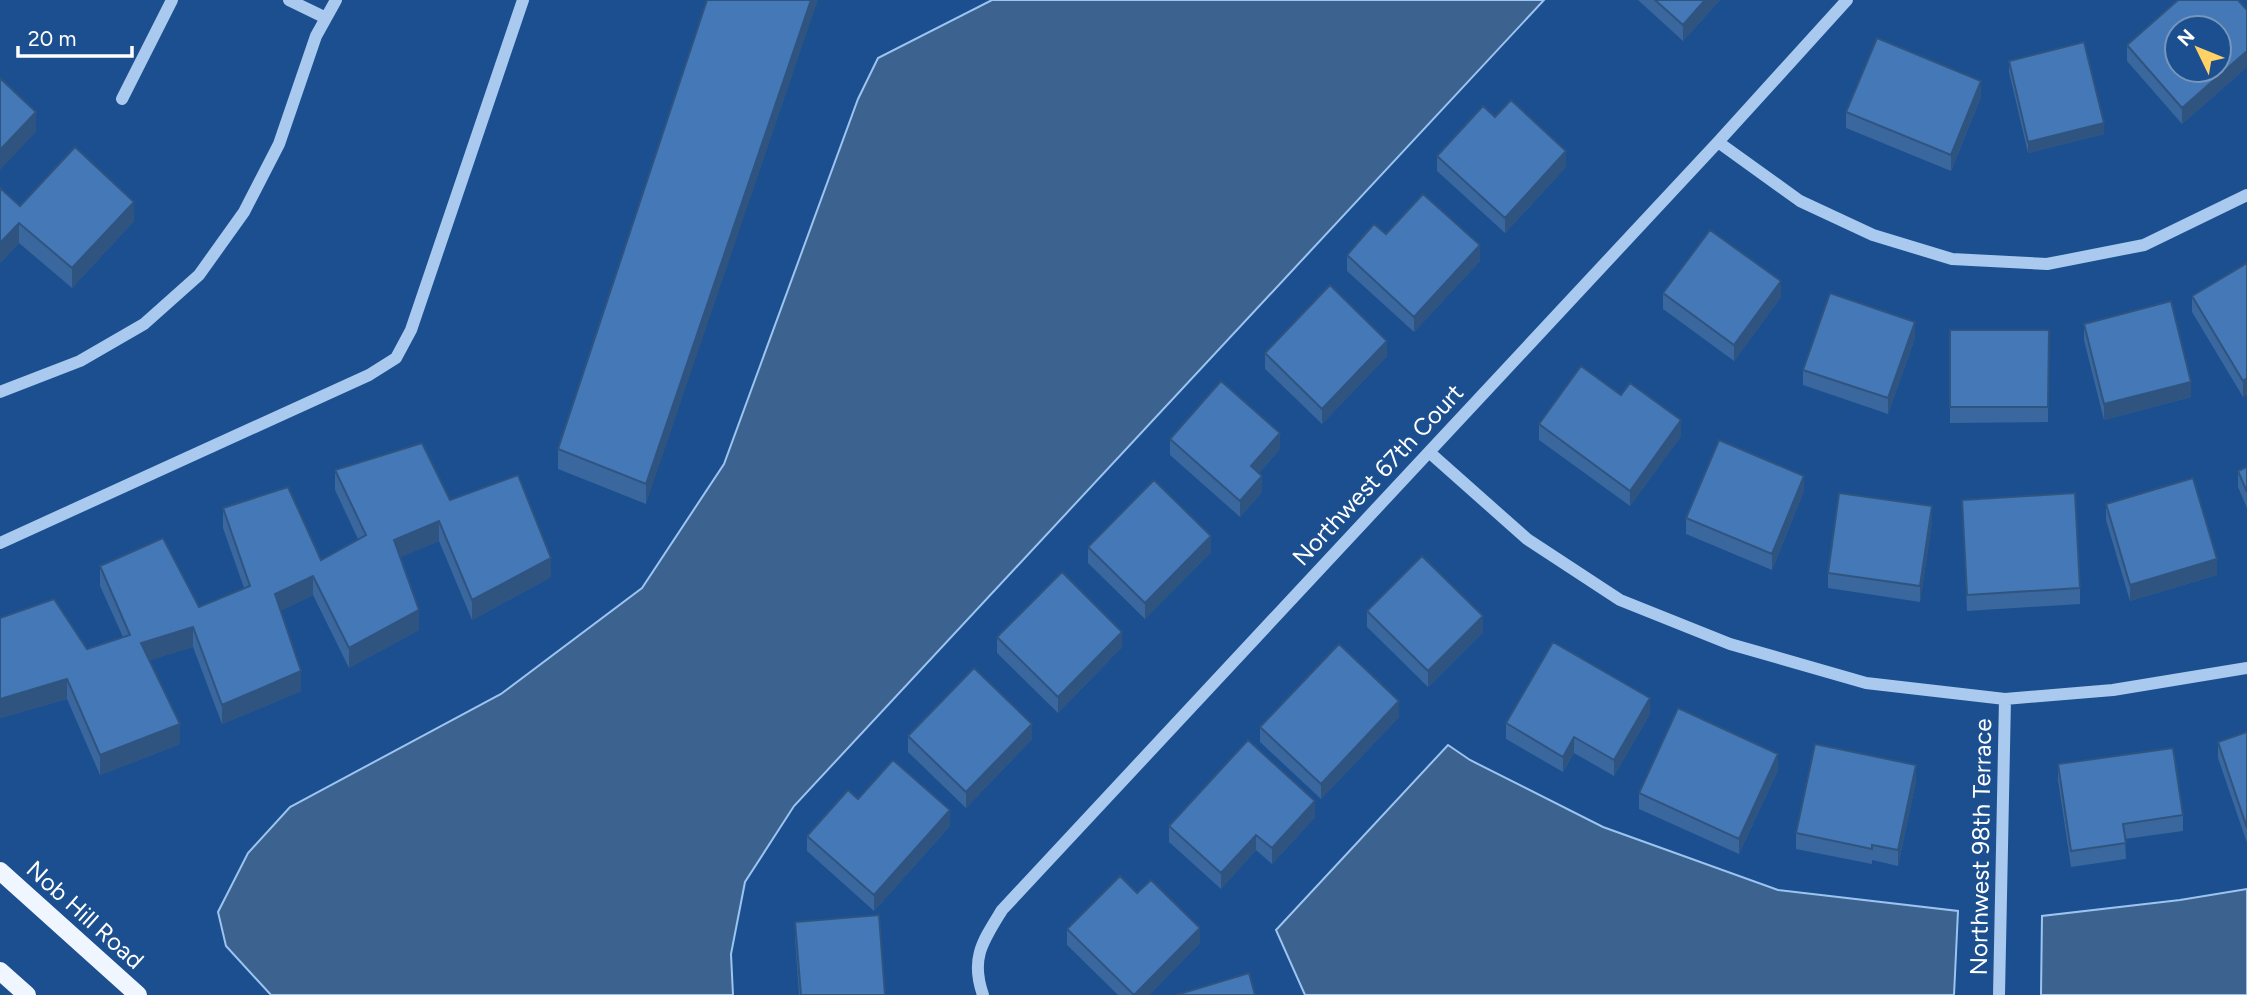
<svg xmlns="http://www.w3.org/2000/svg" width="2247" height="995" viewBox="0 0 2247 995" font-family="Figtree,sans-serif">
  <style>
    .water { fill: #3c6290; stroke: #9cc4f0; stroke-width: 2 }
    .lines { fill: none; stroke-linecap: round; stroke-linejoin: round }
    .minor { stroke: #a9c9ee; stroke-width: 12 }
    .major { stroke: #f0f6ff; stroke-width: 18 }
    .wall { fill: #3a679d }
    .shaded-wall { fill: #305480 }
    .building { fill: #4478b7; stroke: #305480; stroke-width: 2; fill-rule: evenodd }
    .labels { text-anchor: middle; stroke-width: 7; stroke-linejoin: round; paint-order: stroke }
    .street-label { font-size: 24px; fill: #fff; stroke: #1b4f8f }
  </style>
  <rect width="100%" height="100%" fill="#1b4f8f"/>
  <!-- water -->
  <path class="water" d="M 992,0 L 1544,0 L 794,806 L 745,882 L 731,954 L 733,995 L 271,995 L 226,946 L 218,912 L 248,853 L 290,807 L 501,694 L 642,588 L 724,464 L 858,99 L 878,58 Z
    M 1448,745 L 1470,760 L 1603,827 L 1778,890 L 1958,911 L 1954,995 L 1305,995 L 1276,930 Z
    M 2247,889 L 2247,995 L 2041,995 L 2042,916 L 2180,900 Z"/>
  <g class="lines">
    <!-- minor -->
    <path class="minor" d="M 289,0 L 326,18
      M 122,99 L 172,0
      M 1718,142 L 1800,201 L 1873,235 L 1952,259 L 2047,264 L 2144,245 L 2247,195
      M 0,392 L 80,361 L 144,324 L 199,275 L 244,212 L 279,144 L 316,36 L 336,0
      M 1429,452 L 1527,539 L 1620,600 L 1730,644 L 1866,683 L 2005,699 L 2113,690 L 2247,668
      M 0,543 L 369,375 L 396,358 L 411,330 L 523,0
      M 983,995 C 970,958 983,941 1002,910 L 1718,142 L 1847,0
      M 1999,995 L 2005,699"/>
    <!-- major -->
    <path class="major" d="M 0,871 L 138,995
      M 0,971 L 27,995"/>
  </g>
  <!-- wall -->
  <path class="wall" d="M 707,0 L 646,504 L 558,469 L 558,449 Z
    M 1638,0 L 1720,0 L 1683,41 Z
    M 2247,10 L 2247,67 L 2182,124 L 2127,61 L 2127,45 Z
    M 2009,61 L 2104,134 L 2028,153 L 2009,72 Z
    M 1981,97 L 1951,171 L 1846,128 L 1846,112 Z
    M 1495,117 L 1566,167 L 1505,233 L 1437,171 L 1437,156 Z
    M 0,188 L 20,206 L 134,221 L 72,288 L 19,243 L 0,263 Z
    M 1347,255 L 1480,261 L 1414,332 L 1347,271 Z
    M 2247,263 L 2247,394 L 2243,397 L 2192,312 L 2192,296 Z
    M 1663,293 L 1781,297 L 1734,361 L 1663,309 Z
    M 2084,324 L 2191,397 L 2104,420 L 2084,340 Z
    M 1950,330 L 2049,330 L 2048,422 L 1950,423 Z
    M 1915,338 L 1888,414 L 1803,385 L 1803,370 Z
    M 1265,353 L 1387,356 L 1322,424 L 1265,369 Z
    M 1621,395 L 1681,436 L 1630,506 L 1539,440 L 1539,424 Z
    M 1170,439 L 1280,449 L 1259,473 L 1262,492 L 1240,517 L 1170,455 Z
    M 2247,467 L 2247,508 L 2238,487 L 2238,471 Z
    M 335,470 L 450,500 L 551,577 L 472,620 L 439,541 L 400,557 L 419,630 L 349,668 L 313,595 L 280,611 L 301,691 L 222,724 L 193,647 L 150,660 L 180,744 L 100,775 L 67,699 L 0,718 L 0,618 L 87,649 L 123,637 L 100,586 L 100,566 L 199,607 L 244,588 L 223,528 L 223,508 L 321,560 L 358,539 L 335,490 Z
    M 1804,491 L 1772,570 L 1686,534 L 1686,518 Z
    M 1962,500 L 2080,588 L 2080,604 L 1967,611 Z
    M 2106,504 L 2217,575 L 2130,601 L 2106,520 Z
    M 1932,522 L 1920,602 L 1828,588 L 1828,573 Z
    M 1088,547 L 1211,552 L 1145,619 L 1088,563 Z
    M 1367,611 L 1483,632 L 1428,687 L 1367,627 Z
    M 997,637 L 1122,647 L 1058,713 L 997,653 Z
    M 1650,714 L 1614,776 L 1574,753 L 1563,772 L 1506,739 L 1506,723 Z
    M 1399,717 L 1321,799 L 1260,742 L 1260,727 Z
    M 2247,732 L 2247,843 L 2218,758 L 2218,742 Z
    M 908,736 L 1032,739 L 966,808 L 908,752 Z
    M 2058,764 L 2183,815 L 2183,831 L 2125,839 L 2126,859 L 2071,867 L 2058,780 Z
    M 1778,770 L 1739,854 L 1639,809 L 1639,793 Z
    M 1916,781 L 1898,866 L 1872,860 L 1872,864 L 1796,849 L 1796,833 Z
    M 858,799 L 950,826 L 874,911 L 807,851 L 807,836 Z
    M 1315,817 L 1272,864 L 1256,850 L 1221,889 L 1169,842 L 1169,826 Z
    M 1137,893 L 1200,943 L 1149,995 L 1118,995 L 1067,945 L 1067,929 Z
    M 795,922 L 885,995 L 799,995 L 795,938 Z"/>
  <!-- shaded-wall -->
  <path class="shaded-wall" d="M 811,0 L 818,0 L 646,504 L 646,484 Z
    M 1705,0 L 1720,0 L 1683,41 L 1683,25 Z
    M 2247,51 L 2247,67 L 2182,124 L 2182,108 Z
    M 1981,81 L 1981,97 L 1951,171 L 1951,155 Z
    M 36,112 L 36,132 L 0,170 L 0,150 Z
    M 2104,123 L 2104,134 L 2028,153 L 2028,142 Z
    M 1566,151 L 1566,167 L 1505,233 L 1505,218 Z
    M 134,202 L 134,221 L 72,288 L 72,268 Z
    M 19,223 L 19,243 L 0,263 L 0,243 Z
    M 1480,245 L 1480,261 L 1414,332 L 1414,317 Z
    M 1781,281 L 1781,297 L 1734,361 L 1734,345 Z
    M 1915,322 L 1915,338 L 1888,414 L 1888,398 Z
    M 1387,341 L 1387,356 L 1322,424 L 1322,409 Z
    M 2247,378 L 2247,394 L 2243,397 L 2243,381 Z
    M 2191,382 L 2191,397 L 2104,420 L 2104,404 Z
    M 1681,420 L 1681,436 L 1630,506 L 1630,491 Z
    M 1280,433 L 1280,449 L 1251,482 L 1251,466 Z
    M 1262,476 L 1262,492 L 1240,517 L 1240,501 Z
    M 1804,476 L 1804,491 L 1772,570 L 1772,554 Z
    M 1932,506 L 1932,522 L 1920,602 L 1920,586 Z
    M 439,521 L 439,541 L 394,560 L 394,540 Z
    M 1211,536 L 1211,552 L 1145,619 L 1145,603 Z
    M 551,558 L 551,577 L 472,620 L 472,600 Z
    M 2217,559 L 2217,575 L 2130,601 L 2130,585 Z
    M 313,576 L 313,595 L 275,614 L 275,594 Z
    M 419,610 L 419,630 L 349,668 L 349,648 Z
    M 1483,616 L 1483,632 L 1428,687 L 1428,671 Z
    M 193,627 L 193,647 L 141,663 L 141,643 Z
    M 1122,632 L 1122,647 L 1058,713 L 1058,697 Z
    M 301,671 L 301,691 L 222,724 L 222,705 Z
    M 67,679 L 67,699 L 0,718 L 0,699 Z
    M 1650,698 L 1650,714 L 1614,776 L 1614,760 Z
    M 1399,701 L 1399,717 L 1321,799 L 1321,784 Z
    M 180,724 L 180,744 L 100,775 L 100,755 Z
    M 1032,724 L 1032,739 L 966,808 L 966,792 Z
    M 1574,737 L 1574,753 L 1563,772 L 1563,757 Z
    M 1778,754 L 1778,770 L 1739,854 L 1739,839 Z
    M 1916,765 L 1916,781 L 1898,866 L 1898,850 Z
    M 1315,801 L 1315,817 L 1272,864 L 1272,848 Z
    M 950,810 L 950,826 L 874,911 L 874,895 Z
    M 1256,835 L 1256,850 L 1221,889 L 1221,873 Z
    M 1200,928 L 1200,943 L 1149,995 L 1134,995 Z"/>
  <!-- building -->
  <path class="building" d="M 707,0 L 811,0 L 646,484 L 558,449 Z
    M 1655,0 L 1705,0 L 1683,25 Z
    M 2178,0 L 2238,0 L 2247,10 L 2247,51 L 2182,108 L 2127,45 ZM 2177,28 L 2219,28 L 2219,70 L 2177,70 Z
    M 1877,38 L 1981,81 L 1951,155 L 1846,112 Z
    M 2084,42 L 2104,123 L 2028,142 L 2009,61 Z
    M 0,78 L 36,112 L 0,150 Z
    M 1511,100 L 1566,151 L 1505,218 L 1437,156 L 1483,106 L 1495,117 Z
    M 75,147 L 134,202 L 72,268 L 19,223 L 0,243 L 0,188 L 20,206 Z
    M 1423,194 L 1480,245 L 1414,317 L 1347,255 L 1374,224 L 1386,234 Z
    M 1710,230 L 1781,281 L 1734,345 L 1663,293 Z
    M 2247,263 L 2247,378 L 2243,381 L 2192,296 Z
    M 1330,285 L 1387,341 L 1322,409 L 1265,353 Z
    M 1830,293 L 1915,322 L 1888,398 L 1803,370 Z
    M 2171,301 L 2191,382 L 2104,404 L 2084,324 Z
    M 1950,330 L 2049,330 L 2048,407 L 1950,407 Z
    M 1581,366 L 1621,395 L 1630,383 L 1681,420 L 1630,491 L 1539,424 Z
    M 1221,381 L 1280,433 L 1251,466 L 1262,476 L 1240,501 L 1170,439 Z
    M 1719,440 L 1804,476 L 1772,554 L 1686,518 Z
    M 422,443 L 450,500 L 518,475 L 551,558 L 472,600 L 439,521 L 394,540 L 419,610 L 349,648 L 313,576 L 275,594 L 301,671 L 222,705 L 193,627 L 141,643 L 180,724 L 100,755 L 67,679 L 0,699 L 0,618 L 54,599 L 87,649 L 130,635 L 100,566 L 163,538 L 199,607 L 250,586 L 223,508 L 288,487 L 321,560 L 366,535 L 335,470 Z
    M 2247,467 L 2247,492 L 2238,471 Z
    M 2193,478 L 2217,559 L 2130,585 L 2106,504 Z
    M 1154,480 L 1211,536 L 1145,603 L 1088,547 Z
    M 1839,493 L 1932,506 L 1920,586 L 1828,573 Z
    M 2075,493 L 2080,588 L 1967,595 L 1962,500 Z
    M 1422,556 L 1483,616 L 1428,671 L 1367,611 Z
    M 1062,572 L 1122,632 L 1058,697 L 997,637 Z
    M 1553,642 L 1650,698 L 1614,760 L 1574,737 L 1563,757 L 1506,723 Z
    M 1339,644 L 1399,701 L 1321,784 L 1260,727 Z
    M 974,668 L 1032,724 L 966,792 L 908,736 Z
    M 1678,708 L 1778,754 L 1739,839 L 1639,793 Z
    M 2247,732 L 2247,828 L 2218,742 Z
    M 1248,740 L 1315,801 L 1272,848 L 1256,835 L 1221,873 L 1169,826 Z
    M 1815,744 L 1916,765 L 1898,850 L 1872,845 L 1872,849 L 1796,833 Z
    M 2173,748 L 2183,815 L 2123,824 L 2126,843 L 2071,851 L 2058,764 Z
    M 893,760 L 950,810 L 874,895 L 807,836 L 848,790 L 858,799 Z
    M 1120,876 L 1137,893 L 1151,880 L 1200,928 L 1134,995 L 1067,929 Z
    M 879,915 L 885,995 L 801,995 L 795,922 Z
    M 1249,973 L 1255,995 L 1176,995 Z"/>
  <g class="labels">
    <!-- street labels -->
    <g class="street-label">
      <text transform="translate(1378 475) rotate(-47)" y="8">Northwest 67th Court</text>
      <text transform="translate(1981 847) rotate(-89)" y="8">Northwest 98th Terrace</text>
      <text transform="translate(85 915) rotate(42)" y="8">Nob Hill Road</text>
    </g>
  </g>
  <!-- north arrow -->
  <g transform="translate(2198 49) rotate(313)"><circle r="33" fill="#1b4f8f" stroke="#7695bc" stroke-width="2"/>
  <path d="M0-5L12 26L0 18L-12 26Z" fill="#ffd166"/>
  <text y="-10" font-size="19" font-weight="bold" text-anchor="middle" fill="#ffffff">N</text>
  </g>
  <!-- scale -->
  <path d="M18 46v10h114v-10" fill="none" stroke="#ffffff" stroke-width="3.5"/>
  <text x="28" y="46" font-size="21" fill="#ffffff" stroke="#1b4f8f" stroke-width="5" paint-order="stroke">20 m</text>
</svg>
